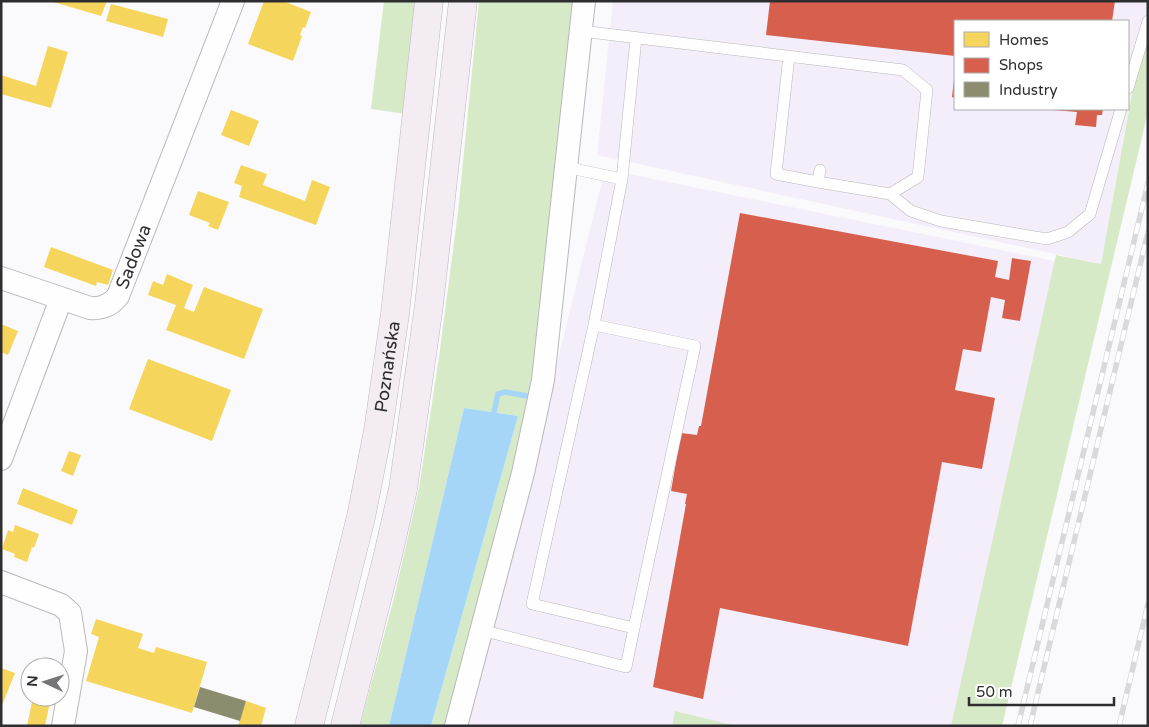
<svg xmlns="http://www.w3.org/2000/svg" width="1149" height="727" viewBox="0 0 1149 727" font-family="'Varela Round',sans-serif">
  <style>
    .commercial { fill: #f3eef9; fill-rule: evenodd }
    .green { fill: #d7eac8 }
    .water { fill: #a5d6f8 }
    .homes { fill: #f6d55c }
    .shops { fill: #d6604d }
    .industry { fill: #8c8c6e }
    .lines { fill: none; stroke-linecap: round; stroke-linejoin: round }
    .stream { stroke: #a5d6f8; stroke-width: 5.5 }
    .service-casing { stroke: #b8b8bb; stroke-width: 12 }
    .minor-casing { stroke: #b8b8bb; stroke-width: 24 }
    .primary-casing { stroke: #c0b6c0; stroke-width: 29 }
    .service { stroke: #fefeff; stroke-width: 11 }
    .minor { stroke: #fefeff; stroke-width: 22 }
    .primary { stroke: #f3ecf2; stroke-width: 28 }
    .rail-casing { stroke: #d9d9da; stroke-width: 5.5 }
    .rail { stroke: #fff; stroke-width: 4; stroke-dasharray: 11; stroke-linecap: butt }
    .labels { text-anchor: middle; stroke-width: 5; stroke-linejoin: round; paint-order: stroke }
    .street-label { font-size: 18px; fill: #2e2e31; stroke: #fff }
  </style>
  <rect width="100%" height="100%" fill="#fafafd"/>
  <!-- commercial -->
  <path class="commercial" d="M 613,1 L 1148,1 L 1101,264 L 597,155 ZM 955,21 L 1128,21 L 1128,109 L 955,109 Z
    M 605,169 L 1055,261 L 951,726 L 737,726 L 675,711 L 672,726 L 467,726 Z"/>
  <!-- green -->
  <path class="green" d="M 384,1 L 418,1 L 406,114 L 371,109 Z
    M 479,1 L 575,1 L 536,383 L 447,726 L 431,726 L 518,416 L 464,408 L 389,726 L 360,726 L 394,598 L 419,488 L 439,357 L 458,212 Z
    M 1148,5 L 1148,112 L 1002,726 L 951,726 L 1056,255 L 1101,264 Z
    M 675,711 L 737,726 L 672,726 Z"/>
  <!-- water -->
  <path class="water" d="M 464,408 L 518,416 L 431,726 L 389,726 Z"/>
  <!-- homes -->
  <path class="homes" d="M 50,1 L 107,1 L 101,16 Z
    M 264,1 L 283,1 L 311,12 L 305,28 L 303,27 L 300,35 L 302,36 L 293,61 L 248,44 Z
    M 111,4 L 168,19 L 163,37 L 106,21 Z
    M 48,46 L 68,52 L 51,108 L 1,94 L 1,75 L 36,86 Z
    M 231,110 L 259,121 L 249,146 L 221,135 Z
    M 241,165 L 267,174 L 263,185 L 305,201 L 312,180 L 330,187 L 316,225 L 239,197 L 242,186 L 234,183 Z
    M 198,191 L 229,202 L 218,230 L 208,226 L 210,223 L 189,215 Z
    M 51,247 L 113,270 L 108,285 L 97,282 L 96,286 L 44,267 Z
    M 167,274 L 193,285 L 184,308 L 194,312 L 204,287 L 263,309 L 244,359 L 166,330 L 176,305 L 148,295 L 153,281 L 163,285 Z
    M 1,324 L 18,331 L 8,355 L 1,352 Z
    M 148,359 L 231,390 L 212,441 L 129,409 Z
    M 69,451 L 81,455 L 73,476 L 61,471 Z
    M 23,488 L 78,510 L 72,525 L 17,504 Z
    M 15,525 L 39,534 L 34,548 L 32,547 L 27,562 L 14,557 L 15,554 L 2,549 L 8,530 L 13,532 Z
    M 96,619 L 143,634 L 138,648 L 154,653 L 156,647 L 207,662 L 192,713 L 86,681 L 99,637 L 91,634 Z
    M 1,668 L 15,673 L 1,708 Z
    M 33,697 L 51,697 L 45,726 L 27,726 Z
    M 246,701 L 266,708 L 261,726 L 238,726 Z"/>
  <!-- shops -->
  <path class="shops" d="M 770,1 L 1115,1 L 1112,21 L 955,21 L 955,56 L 766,35 Z
    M 954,79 L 955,79 L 955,98 L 952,97 Z
    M 1053,109 L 1103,109 L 1102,115 L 1097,115 L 1096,127 L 1075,125 L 1077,112 L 1053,110 Z
    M 740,213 L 998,261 L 995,277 L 1009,280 L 1012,258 L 1031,261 L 1020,321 L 1002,318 L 1005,300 L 991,297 L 981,352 L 963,349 L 955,390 L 995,398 L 982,469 L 942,462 L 908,646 L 720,608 L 703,699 L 653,687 L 686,504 L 685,504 L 687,494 L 671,491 L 681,433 L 697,435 L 699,426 L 701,426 Z"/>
  <!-- industry -->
  <path class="industry" d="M 200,687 L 246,701 L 240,721 L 194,707 Z"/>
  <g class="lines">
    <!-- stream -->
    <path class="stream" d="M 494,412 L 498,394 L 505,392 L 527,396"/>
    <defs>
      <path id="service" d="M 581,31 L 903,70 L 927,90 L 918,177 L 890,194
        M 789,56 L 776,174 L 818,182
        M 1128,88 L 1148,21
        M 820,170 L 818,182 L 890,194 L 911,211 L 941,221 L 1047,239 L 1068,232 L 1090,214 L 1121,109
        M 622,179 L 636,38
        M 594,325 L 695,346 L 634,628
        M 481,630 L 626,667 L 634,628 L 532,604 L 594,325 L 622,179 L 565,167"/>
      <g id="minor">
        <path id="s1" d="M 1,278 L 90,308 C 102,309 111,305 118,296 L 233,1"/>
        <path d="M 1,459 L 61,299"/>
        <path d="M 1,582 L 61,605 L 70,613 L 76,651 L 63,726"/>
        <path d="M 456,726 L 523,473 L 543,380 L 584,1"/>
      </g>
      <g id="primary">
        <path id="s2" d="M 309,726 L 361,517 L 378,431 L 395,314 L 429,1"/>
        <path d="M 345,726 L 388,555 L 403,489 L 429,305 L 463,1"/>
      </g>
    </defs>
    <!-- service casing -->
    <use href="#service" class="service-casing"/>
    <!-- minor casing -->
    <use href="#minor" class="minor-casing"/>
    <!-- primary casing -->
    <use href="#primary" class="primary-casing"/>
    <!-- service -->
    <use href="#service" class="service"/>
    <!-- minor -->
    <use href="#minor" class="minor"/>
    <!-- primary -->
    <use href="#primary" class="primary"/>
    <defs>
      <path id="rail" d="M 1018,726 L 1148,183
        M 1030,726 L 1148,232
        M 1119,726 L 1148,604"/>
    </defs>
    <!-- rail casing -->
    <use href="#rail" class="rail-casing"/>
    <!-- rail -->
    <use href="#rail" class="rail"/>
  </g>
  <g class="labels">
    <!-- street labels -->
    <g class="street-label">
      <text dy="6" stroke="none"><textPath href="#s1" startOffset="168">Sadowa</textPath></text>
      <text dy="6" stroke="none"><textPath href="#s2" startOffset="368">Poznańska</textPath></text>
    </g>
  </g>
  <!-- border -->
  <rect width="1149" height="727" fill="none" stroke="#2e2e31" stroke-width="5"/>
  <!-- legend -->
  <rect x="954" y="20" width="175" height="90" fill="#ffffff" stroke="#ababad"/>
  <rect x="964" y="32" width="25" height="15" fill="#f6d55c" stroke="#ababad"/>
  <text x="999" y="45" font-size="15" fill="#2e2e31">Homes</text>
  <rect x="964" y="58" width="25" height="15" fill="#d6604d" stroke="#ababad"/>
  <text x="999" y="70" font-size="15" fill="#2e2e31">Shops</text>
  <rect x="964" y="82" width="25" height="15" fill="#8c8c6e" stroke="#ababad"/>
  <text x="999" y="95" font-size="15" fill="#2e2e31">Industry</text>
  <!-- north arrow -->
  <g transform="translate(45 682) rotate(274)"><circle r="24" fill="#ffffff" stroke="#ababad"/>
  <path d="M0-4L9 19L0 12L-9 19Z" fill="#757578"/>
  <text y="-8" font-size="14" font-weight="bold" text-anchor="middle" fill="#2e2e31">N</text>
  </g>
  <!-- scale -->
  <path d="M969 697v8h145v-8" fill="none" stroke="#2e2e31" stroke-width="2.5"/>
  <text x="976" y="697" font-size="15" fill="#2e2e31" stroke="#ffffff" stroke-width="4" paint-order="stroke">50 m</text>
</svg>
